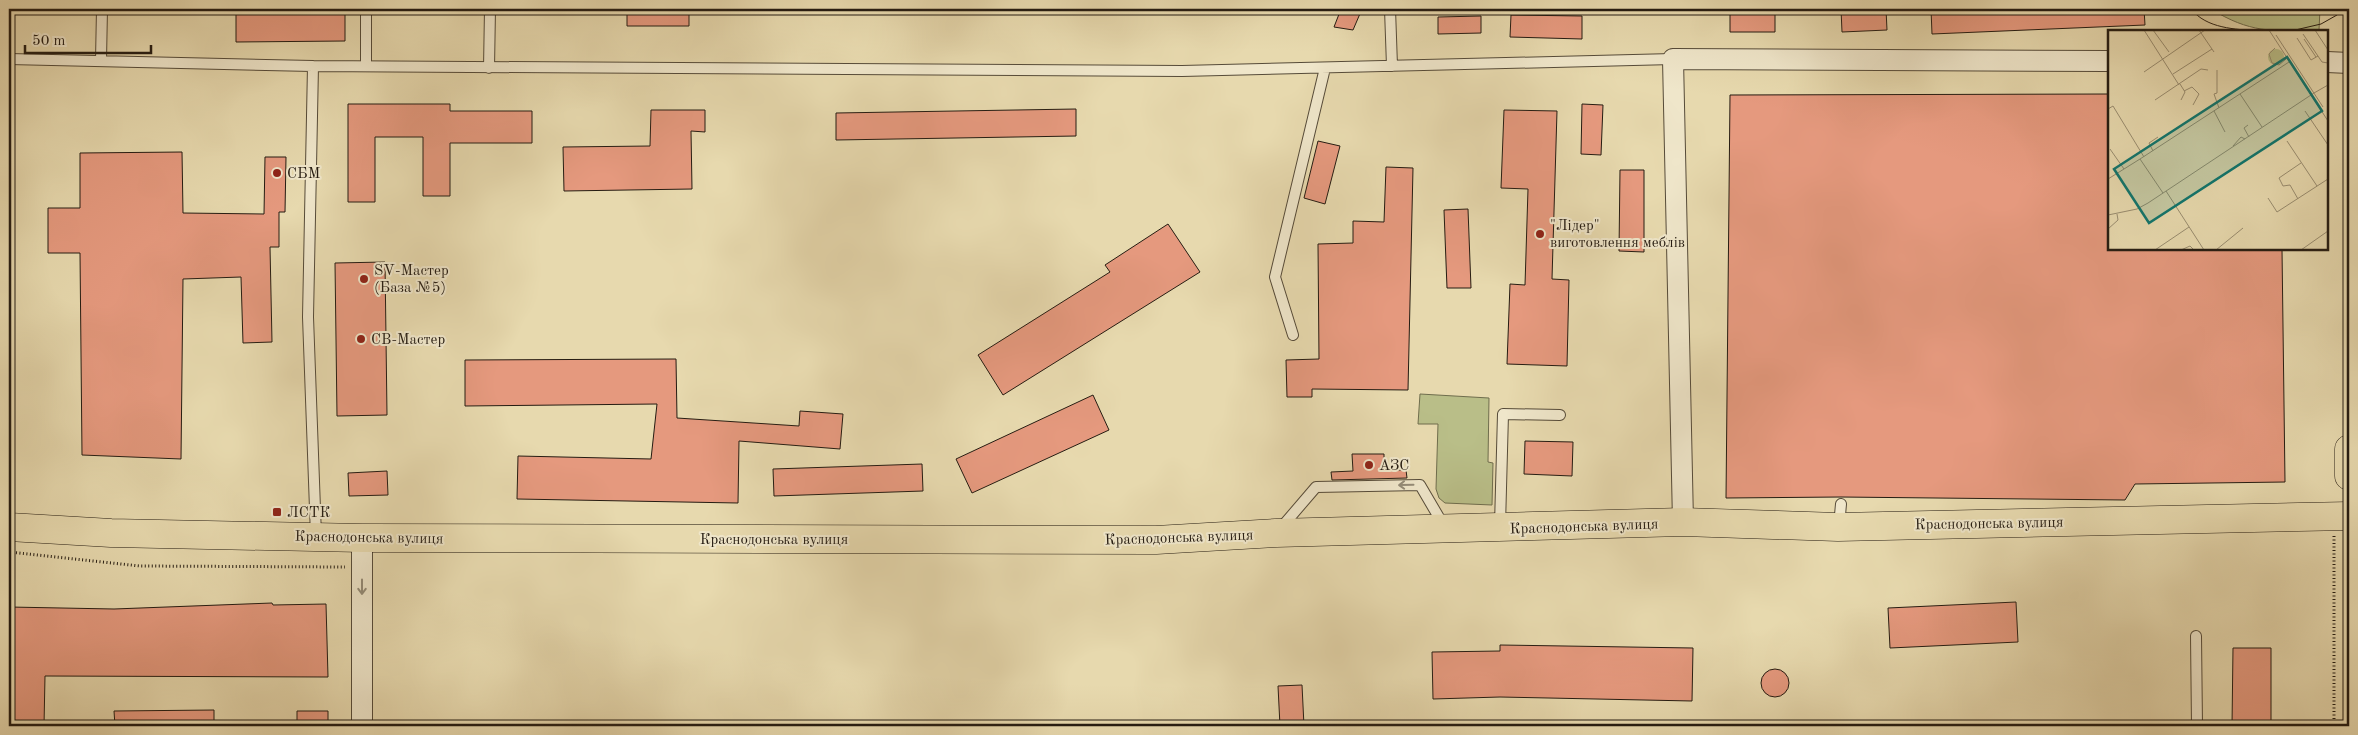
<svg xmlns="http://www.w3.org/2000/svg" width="2358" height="735" viewBox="0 0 2358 735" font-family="'Old Standard TT',serif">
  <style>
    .green { fill: #b9be88; stroke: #6f6d4d }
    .building { fill: #e5997e; stroke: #251c12 }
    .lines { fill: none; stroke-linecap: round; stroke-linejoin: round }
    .lane-casing { stroke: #564b39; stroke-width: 12 }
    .street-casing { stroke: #564b39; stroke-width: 22 }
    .primary-casing { stroke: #251c12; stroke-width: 29 }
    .path { stroke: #251c12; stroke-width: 3; stroke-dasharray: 1 2.5; stroke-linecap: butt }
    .lane { stroke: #efe6ca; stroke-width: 10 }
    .street { stroke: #efe6ca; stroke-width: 20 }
    .primary { stroke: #e7d9ae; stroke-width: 28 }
    .tram { stroke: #251c12; stroke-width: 1 }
    .oneway { stroke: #948b77 }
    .poi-dot { fill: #8f2418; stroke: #efe6ca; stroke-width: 2 }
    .labels { text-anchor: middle; stroke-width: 4; stroke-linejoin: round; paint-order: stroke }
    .poi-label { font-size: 15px; fill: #251c12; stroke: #efe6ca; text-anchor: start }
    .street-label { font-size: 15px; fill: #251c12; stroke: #efe6ca }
    .inset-road { fill: none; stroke: #998d70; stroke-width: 1 }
    .view { fill: #0f766e; fill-opacity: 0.15; stroke: #0f766e; stroke-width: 2.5 }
    .inset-edge { fill: none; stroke: #251c12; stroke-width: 2.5 }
  </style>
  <rect width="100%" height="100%" fill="#e7d9ae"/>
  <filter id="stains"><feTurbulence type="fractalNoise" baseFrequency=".004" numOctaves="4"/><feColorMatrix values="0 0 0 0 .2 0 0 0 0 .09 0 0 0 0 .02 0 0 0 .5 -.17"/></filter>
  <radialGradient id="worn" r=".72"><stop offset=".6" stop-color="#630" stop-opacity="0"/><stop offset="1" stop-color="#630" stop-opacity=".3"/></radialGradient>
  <!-- green -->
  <path class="green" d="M 2211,9 L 2320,9 L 2319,30 L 2315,31 C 2271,31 2250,33 2211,9 Z
    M 1420,394 L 1489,398 L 1488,462 L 1493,463 L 1492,505 L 1445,503 L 1439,498 L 1436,489 L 1438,424 L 1418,424 Z"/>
  <!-- building -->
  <path class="building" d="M 236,9 L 345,9 L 345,41 L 236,42 Z
    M 627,9 L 689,9 L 689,26 L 627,26 Z
    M 1341,9 L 1362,9 L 1353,30 L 1334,27 Z
    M 1730,9 L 1775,9 L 1775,32 L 1730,32 Z
    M 1841,9 L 1886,9 L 1887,30 L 1842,32 Z
    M 1931,9 L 2144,9 L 2145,25 L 1932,34 Z
    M 1511,15 L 1582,16 L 1582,39 L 1510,37 Z
    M 1481,16 L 1481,33 L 1438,34 L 1438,17 Z
    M 2109,94 L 2109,249 L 2282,249 L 2285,482 L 2135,484 L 2125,500 L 1841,497 L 1726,498 L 1730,95 Z
    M 348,104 L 450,104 L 450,111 L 532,111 L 532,143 L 450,143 L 450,196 L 423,196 L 423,137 L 375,137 L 375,202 L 348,202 Z
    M 1582,104 L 1603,105 L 1601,155 L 1581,154 Z
    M 1076,109 L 1076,136 L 836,140 L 836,113 Z
    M 651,110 L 705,110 L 705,132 L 691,131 L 692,189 L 564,191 L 563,147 L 650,146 Z
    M 1504,110 L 1557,111 L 1552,279 L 1569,280 L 1567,366 L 1507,364 L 1510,284 L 1525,285 L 1528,189 L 1501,188 Z
    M 1318,141 L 1340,146 L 1325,204 L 1304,198 Z
    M 182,152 L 183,213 L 264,214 L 265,157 L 286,157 L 285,212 L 279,212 L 279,247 L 270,247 L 272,342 L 243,343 L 241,277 L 183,279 L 181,459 L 82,455 L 80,253 L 48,253 L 48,208 L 80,208 L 80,153 Z
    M 1386,167 L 1413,168 L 1408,390 L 1312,389 L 1312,397 L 1287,397 L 1286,360 L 1319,359 L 1318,244 L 1353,243 L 1353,221 L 1384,222 Z
    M 1620,170 L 1644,170 L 1644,252 L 1619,251 Z
    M 1468,209 L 1471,288 L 1447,288 L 1444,210 Z
    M 1168,224 L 1200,272 L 1003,395 L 978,355 L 1110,272 L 1105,265 Z
    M 385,262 L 387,415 L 337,416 L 335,263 Z
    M 676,359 L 677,418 L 799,426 L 800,411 L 843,414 L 840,449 L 739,441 L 738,503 L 517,499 L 518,456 L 651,459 L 657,404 L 465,406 L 465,360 Z
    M 1093,395 L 1109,430 L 972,493 L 956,459 Z
    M 1525,441 L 1573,442 L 1572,476 L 1524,474 Z
    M 1352,454 L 1384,454 L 1384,470 L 1406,470 L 1407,478 L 1332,480 L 1331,472 L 1353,471 Z
    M 922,464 L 923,491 L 774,496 L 773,469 Z
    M 387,471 L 388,495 L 349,496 L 348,473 Z
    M 2016,602 L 2018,642 L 1890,648 L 1888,608 Z
    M 272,603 L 273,605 L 326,604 L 328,677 L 45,676 L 44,726 L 9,726 L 9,607 L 114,609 Z
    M 1500,645 L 1693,648 L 1692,701 L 1500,697 L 1433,699 L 1432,652 L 1500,651 Z
    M 2233,648 L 2271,648 L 2271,726 L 2232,726 Z
    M1761 683a14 14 0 1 1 28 0a14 14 0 1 1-28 0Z
    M 1302,685 L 1304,726 L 1280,726 L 1278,686 Z
    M 214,710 L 214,726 L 115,726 L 114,711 Z
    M 297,711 L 328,711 L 328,726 L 297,726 Z"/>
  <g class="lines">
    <defs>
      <path id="lane" d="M 366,9 L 366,65
        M 1390,9 L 1392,66
        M 9,59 L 313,66
        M 101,60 L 102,9
        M 489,68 L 490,9
        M 1293,335 L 1275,277 L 1325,68
        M 1500,525 L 1503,414 L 1560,415
        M 1839,526 L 1841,504
        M 1280,529 L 1316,487 L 1420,485 L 1444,526
        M 316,536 L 308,317 L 313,66 L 1182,71 L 1673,59
        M 2196,636 L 2197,726"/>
      <path id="street" d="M 2327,62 L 2349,63
        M 1683,522 L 1673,59 L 2109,61
        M 362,538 L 362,726"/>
      <path id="primary" d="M 2349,449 L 2349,476
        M 9,527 L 111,533 L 362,538 L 1156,540 L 1276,533 L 1683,522 L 1838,527 L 2349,516"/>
    </defs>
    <!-- lane casing -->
    <use href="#lane" class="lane-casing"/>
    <!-- street casing -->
    <use href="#street" class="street-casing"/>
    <!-- primary casing -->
    <use href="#primary" class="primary-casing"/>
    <!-- path -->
    <path class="path" d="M 9,552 L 140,566 L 345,567
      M 2334,726 L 2334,536"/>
    <!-- lane -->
    <use href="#lane" class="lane"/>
    <!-- street -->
    <use href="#street" class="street"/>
    <!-- primary -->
    <use href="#primary" class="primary"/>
    <!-- tram -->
    <path class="tram" d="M 2191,9 C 2207,29 2235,29 2258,31
      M 2291,31 L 2321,24 L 2337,15"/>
  </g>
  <!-- one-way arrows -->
  <defs><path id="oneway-shaft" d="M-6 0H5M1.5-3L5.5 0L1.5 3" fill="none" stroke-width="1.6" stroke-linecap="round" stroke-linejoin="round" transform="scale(1.25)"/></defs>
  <g class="oneway">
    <use href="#oneway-shaft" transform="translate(1406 485) rotate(179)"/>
    <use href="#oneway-shaft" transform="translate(362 587) rotate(90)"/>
  </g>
  <!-- markers -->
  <g class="poi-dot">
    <circle cx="277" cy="173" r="5"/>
    <circle cx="1540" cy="234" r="5"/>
    <circle cx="364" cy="279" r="5"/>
    <circle cx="361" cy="339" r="5"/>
    <circle cx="1369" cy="465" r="5"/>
    <rect x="272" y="507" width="10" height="10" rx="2.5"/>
  </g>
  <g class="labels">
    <!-- poi labels -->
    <g class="poi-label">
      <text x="287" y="178">СБМ</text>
      <text x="1550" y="230">"Лідер"<tspan x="1550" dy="17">виготовлення меблів</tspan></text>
      <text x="374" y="275">SV-Мастер<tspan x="374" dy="17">(База №5)</tspan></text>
      <text x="371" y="344">СВ-Мастер</text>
      <text x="1379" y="470">АЗС</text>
      <text x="287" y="517">ЛСТК</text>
    </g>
    <!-- street labels -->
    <g class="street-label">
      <text transform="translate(1989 523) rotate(-1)" y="5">Краснодонська вулиця</text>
      <text transform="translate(1584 526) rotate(-2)" y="5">Краснодонська вулиця</text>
      <text transform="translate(369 537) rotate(1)" y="5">Краснодонська вулиця</text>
      <text transform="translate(1179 537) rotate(-2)" y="5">Краснодонська вулиця</text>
      <text x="774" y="544">Краснодонська вулиця</text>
    </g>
  </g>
  <!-- overview -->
  <g transform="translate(2108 30)">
    <rect width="220" height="220" fill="#e7d9ae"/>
    <path d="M160 27a8 8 0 1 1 16 0a8 8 0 1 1-16 0Z" fill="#b9be88"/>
    <path class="inset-road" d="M 36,0 L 71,55M 45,0 L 61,22M 91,0 L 106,22M 161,0 L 220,91M 207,0 L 220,20M 195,4 L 214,32 L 220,33M 168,5 L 215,77M 189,8 L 203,30 L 210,26M 196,9 L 208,27M 167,18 L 161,24 L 164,33 L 171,35 L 178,29M 109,40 L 109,63 L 106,64 L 111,78M 36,42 L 97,0M 65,44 L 104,19M 72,54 L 77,62 L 73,70M 76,61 L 84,57 L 91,64 L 85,75M 206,63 L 220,55M 132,64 L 154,97M 47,70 L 93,39 L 100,40M 0,79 L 5,76 L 36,127M 106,81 L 117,102M 197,81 L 220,115M 140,95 L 136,98 L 141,107M 179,111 L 209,156M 125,116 L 133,107 L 137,109M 2,119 L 16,139M 45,121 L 41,113 L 50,107M 0,149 L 32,129M 58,161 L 96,220M 55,163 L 32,129 L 181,32M 160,168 L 169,182 L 220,149M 190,169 L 182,155 L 175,156 L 171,148 L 193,133M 0,185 L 29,179 L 40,173 L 206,63M 0,199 L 10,190 L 9,184M 47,220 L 81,197M 73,220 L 82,216 L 86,220M 108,220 L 135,198M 193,220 L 220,201"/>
    <path class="view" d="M 179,27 L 214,81 L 41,193 L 6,139 Z"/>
    <rect width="220" height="220" class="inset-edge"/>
  </g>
  <!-- margin -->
  <rect width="2358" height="735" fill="none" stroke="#e7d9ae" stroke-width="30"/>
  <rect x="10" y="10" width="2338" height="715" fill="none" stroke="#251c12" stroke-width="2.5"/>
  <rect x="15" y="15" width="2328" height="705" fill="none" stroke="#251c12"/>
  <!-- scale -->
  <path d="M25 45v8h126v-8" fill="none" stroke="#251c12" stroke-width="2.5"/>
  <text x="32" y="45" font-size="15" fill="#251c12" stroke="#efe6ca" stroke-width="4" paint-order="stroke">50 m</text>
  <rect width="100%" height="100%" filter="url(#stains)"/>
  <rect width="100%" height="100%" fill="url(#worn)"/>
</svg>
